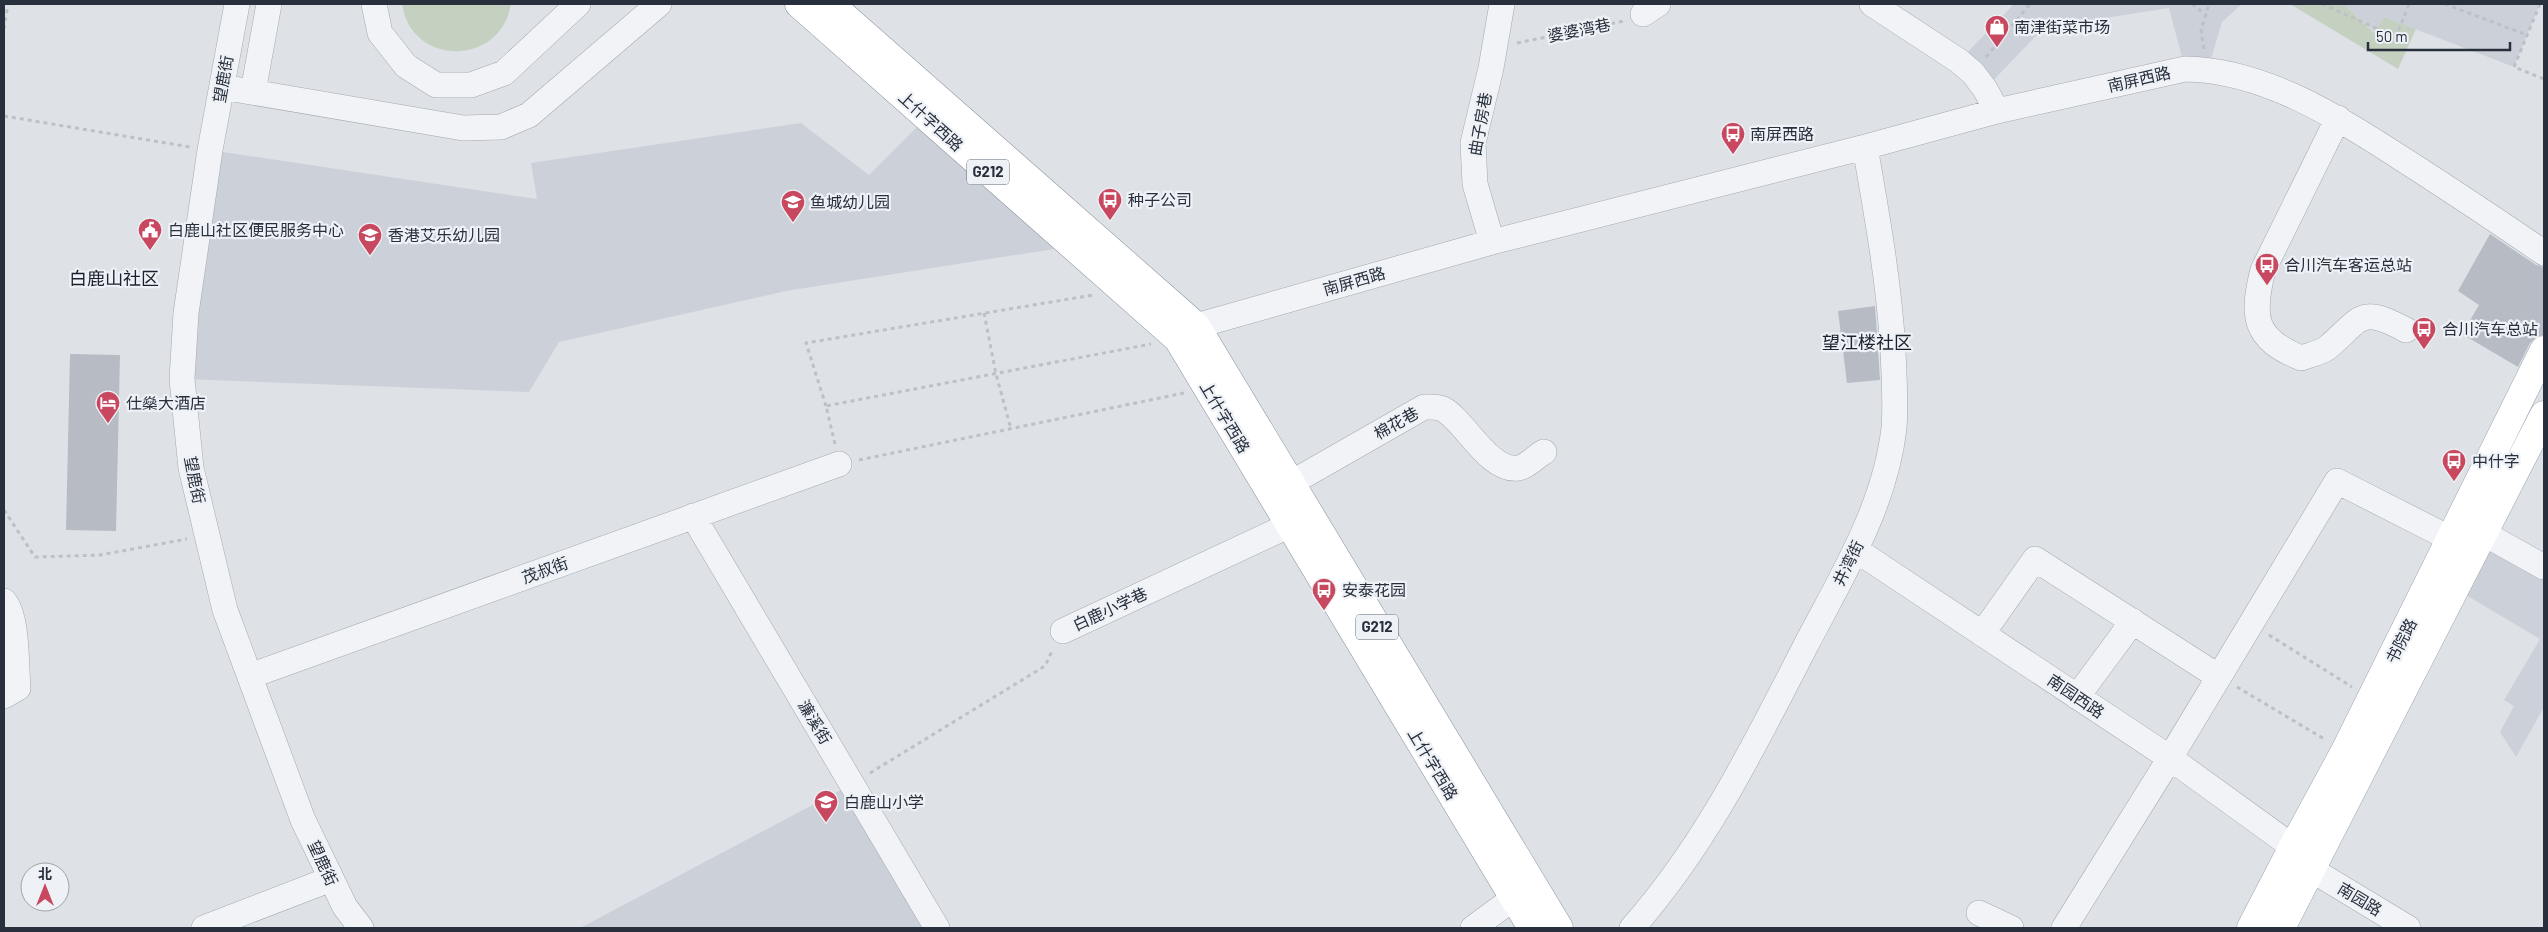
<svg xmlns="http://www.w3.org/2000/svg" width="2548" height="932" viewBox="0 0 2548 932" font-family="Barlow,'Noto Sans SC',sans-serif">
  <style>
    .built { fill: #ccd1d9 }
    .green { fill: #c5d1c0 }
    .building { fill: #b6bbc4 }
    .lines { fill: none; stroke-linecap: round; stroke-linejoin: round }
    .minor-casing { stroke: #a4a9b1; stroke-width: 26 }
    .major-casing { stroke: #9ea7b2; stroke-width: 29 }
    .highway-casing { stroke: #86909d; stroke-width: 29 }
    .path { stroke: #bdc0c6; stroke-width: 3; stroke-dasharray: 4 4; stroke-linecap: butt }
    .minor { stroke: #f1f3f6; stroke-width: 25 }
    .major { stroke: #fff; stroke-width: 28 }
    .highway { stroke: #fff; stroke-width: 28 }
    .labels { text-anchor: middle; stroke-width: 4.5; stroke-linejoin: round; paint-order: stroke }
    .shield { fill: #eef1f5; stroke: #636a74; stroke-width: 1 }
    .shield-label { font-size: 15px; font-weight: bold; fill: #28303d }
    .poi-label { font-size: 16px; fill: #28303d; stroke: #eef1f5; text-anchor: start }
    .street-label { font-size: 16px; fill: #28303d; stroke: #eef1f5 }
    .neighbourhood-label { font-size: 18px; fill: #1a222e; stroke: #eef1f5 }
  </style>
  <rect width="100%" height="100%" fill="#dee2e7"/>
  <!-- built -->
  <path class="built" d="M 2014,4 L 2242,4 L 2222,22 L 2208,69 L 2185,69 L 2169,8 L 2105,18 L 2036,36 L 1985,89 L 1959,61 Z
    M 2344,4 L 2540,4 L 2514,67 L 2384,17 L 2375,33 Z
    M 927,117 L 1073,246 L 786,291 L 559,342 L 529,392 L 182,379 L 210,150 L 537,199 L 531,163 L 801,123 L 869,175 Z
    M 2483,533 L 2544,567 L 2544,707 L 2516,757 L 2500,732 L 2514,706 L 2504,700 L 2540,639 L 2454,588 Z
    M 852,784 L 937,928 L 580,928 Z"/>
  <!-- green -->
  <path class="green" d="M 402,4 L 511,4 C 501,67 411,67 402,4 Z
    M 2290,4 L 2344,4 L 2374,33 L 2384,17 L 2416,29 L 2398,69 Z"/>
  <!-- building -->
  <path class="building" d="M 2490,234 L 2536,265 L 2544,267 L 2544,335 L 2536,337 L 2530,343 L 2518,367 L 2462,334 L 2479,305 L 2458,291 Z
    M 1875,306 L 1880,380 L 1847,383 L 1838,311 Z
    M 70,354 L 120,355 L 116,531 L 66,530 Z"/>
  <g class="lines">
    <defs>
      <path id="minor" d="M 237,4 L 210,150 L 186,313 L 182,379 L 191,468 L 225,610 L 303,820 L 345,907 L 361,928
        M 374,4 L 380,33 L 406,66 L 436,85 L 471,85 L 504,73 L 578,4
        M 1872,4 L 1959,61 L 1973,73 L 1985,89 L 1997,111
        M 1643,14 L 1658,4
        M 222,87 L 463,128 L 501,127 L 529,115 L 659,4
        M 253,92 L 269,4
        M 2338,118 L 2263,270 C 2251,317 2254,339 2301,358 C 2309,355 2320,353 2327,348 C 2361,320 2358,304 2406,330
        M 1492,242 L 1475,184 L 1473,143 L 1491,68 L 1502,4
        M 1180,338 L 1196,326 L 1492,242 L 1865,147 L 1997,111 L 2185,69 C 2269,70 2346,123 2415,167 C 2458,195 2502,224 2544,253
        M 1291,483 L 1424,407 C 1430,407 1436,406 1443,409 C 1465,421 1489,472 1518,468 C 1527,467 1536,456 1544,452
        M 693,516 L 937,928
        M 2483,533 L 2544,567
        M 1856,550 L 2170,758 L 2293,847
        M 4,601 C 18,616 16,667 18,688 L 4,696
        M 1063,631 L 1290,525
        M 1982,634 L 2035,559 L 2219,677
        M 250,676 L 839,464
        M 2077,697 L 2133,621
        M 2312,870 L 2408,928
        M 1979,913 L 2011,928
        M 204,928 L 331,879
        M 1473,928 L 1514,898
        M 1632,928 C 1706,845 1755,744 1806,645 C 1842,576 1885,507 1894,428 C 1896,403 1894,376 1893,351 C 1889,282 1877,215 1865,147
        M 2064,928 L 2170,758 L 2337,481 L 2451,539"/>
      <path id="major" d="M 2251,928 L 2293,847 L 2345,751 L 2544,350
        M 2281,928 L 2544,415"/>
      <path id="highway" d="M 799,4 L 1178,339 L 1532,928
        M 830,4 L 1196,326 L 1559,928"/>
    </defs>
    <!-- minor casing -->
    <use href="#minor" class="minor-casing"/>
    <!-- major casing -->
    <use href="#major" class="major-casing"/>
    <!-- highway casing -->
    <use href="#highway" class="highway-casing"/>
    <!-- path -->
    <path class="path" d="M 2192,4 L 2206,15
      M 2322,4 L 2396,37 L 2409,4
      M 2445,4 L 2527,35
      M 2540,4 L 2514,67 L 2544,79
      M 4,29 L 8,4
      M 1517,43 L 1624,21
      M 2204,49 L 2201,31 L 2209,4
      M 1986,57 L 2030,4
      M 4,116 L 190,147
      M 984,313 L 996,374 L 1011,429
      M 826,406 L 806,343 L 1093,295
      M 835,444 L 826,406 L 1151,344
      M 859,460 L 1184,393
      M 4,510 L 35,557 L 100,555 L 187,539
      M 2269,635 L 2352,687
      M 2237,687 L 2326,740
      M 870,773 L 1045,666 L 1053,649"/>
    <!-- minor -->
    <use href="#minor" class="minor"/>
    <!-- major -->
    <use href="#major" class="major"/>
    <!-- highway -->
    <use href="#highway" class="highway"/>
  </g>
  <!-- icons -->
  <defs>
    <symbol id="shop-pin" viewBox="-11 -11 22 30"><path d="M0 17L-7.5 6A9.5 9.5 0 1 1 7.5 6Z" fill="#c8485f" stroke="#eef1f5"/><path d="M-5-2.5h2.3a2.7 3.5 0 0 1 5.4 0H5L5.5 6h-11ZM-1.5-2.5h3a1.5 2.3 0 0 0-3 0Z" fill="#fff"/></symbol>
    <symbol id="bus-pin" viewBox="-11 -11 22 30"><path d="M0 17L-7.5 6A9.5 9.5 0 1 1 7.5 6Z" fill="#c8485f" stroke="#eef1f5"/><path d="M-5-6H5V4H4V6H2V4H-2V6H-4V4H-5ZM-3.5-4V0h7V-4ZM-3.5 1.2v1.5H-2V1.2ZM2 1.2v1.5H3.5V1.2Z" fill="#fff"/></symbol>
    <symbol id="school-pin" viewBox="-11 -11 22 30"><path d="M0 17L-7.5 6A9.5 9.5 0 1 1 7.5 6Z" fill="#c8485f" stroke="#eef1f5"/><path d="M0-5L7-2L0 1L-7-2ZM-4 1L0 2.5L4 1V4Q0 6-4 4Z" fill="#fff"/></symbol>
    <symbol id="civic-pin" viewBox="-11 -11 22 30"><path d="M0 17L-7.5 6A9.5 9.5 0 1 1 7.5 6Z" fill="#c8485f" stroke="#eef1f5"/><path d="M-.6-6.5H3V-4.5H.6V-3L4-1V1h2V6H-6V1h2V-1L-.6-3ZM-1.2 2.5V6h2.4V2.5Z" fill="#fff"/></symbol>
    <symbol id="hotel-pin" viewBox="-11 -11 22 30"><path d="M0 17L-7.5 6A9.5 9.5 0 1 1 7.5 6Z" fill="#c8485f" stroke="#eef1f5"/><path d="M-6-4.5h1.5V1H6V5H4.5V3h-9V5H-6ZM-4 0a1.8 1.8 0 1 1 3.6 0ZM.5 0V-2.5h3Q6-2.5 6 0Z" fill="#fff"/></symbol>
  </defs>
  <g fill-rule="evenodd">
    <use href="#shop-pin" x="1983" y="13" width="28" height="38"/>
    <use href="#bus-pin" x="1719" y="120" width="28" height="38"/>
    <use href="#bus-pin" x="1096" y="186" width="28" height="38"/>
    <use href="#school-pin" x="779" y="188" width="28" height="38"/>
    <use href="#civic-pin" x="136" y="216" width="28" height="38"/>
    <use href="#school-pin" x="356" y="221" width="28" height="38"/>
    <use href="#bus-pin" x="2253" y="251" width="28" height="38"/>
    <use href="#bus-pin" x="2410" y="315" width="28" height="38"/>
    <use href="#hotel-pin" x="94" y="389" width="28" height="38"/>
    <use href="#bus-pin" x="2440" y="447" width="28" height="38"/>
    <use href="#bus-pin" x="1310" y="576" width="28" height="38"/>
    <use href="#school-pin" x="812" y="788" width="28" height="38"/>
  </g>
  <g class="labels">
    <!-- shield labels -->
    <g class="shield">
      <rect x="967" y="159.5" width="42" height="25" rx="4"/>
      <rect x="1356" y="614.5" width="42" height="25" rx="4"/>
    </g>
    <g class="shield-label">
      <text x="988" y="177">G212</text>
      <text x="1377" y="632">G212</text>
    </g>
    <!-- poi labels -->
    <g class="poi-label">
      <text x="2014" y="33">南津街菜市场</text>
      <text x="1750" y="140">南屏西路</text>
      <text x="1128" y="206">种子公司</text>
      <text x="810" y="208">鱼城幼儿园</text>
      <text x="168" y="236">白鹿山社区便民服务中心</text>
      <text x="388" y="241">香港艾乐幼儿园</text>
      <text x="2284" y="271">合川汽车客运总站</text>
      <text x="2442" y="335">合川汽车总站</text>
      <text x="126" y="409">仕燊大酒店</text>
      <text x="2472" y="467">中什字</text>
      <text x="1342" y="596">安泰花园</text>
      <text x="844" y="808">白鹿山小学</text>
    </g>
    <!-- street labels -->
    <g class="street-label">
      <text transform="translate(1579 30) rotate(-11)" y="6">婆婆湾巷</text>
      <text transform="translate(223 79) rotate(-80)" y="6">望鹿街</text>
      <text transform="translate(2139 79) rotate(-13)" y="6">南屏西路</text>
      <text transform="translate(931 121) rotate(42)" y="6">上什字西路</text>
      <text transform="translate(1480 124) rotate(-80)" y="6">曲子房巷</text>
      <text transform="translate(1354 281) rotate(-16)" y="6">南屏西路</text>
      <text transform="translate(1225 417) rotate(59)" y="6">上什字西路</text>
      <text transform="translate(1396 423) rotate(-29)" y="6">棉花巷</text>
      <text transform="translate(195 480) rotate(79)" y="6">望鹿街</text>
      <text transform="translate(1848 563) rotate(-64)" y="6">井湾街</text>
      <text transform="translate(545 570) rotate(-20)" y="6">茂叔街</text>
      <text transform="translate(1110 609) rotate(-25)" y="6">白鹿小学巷</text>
      <text transform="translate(2401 641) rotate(-63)" y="6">书院路</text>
      <text transform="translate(2076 696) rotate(34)" y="6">南园西路</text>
      <text transform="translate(815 722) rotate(59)" y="6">濂溪街</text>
      <text transform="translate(1433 764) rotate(59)" y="6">上什字西路</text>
      <text transform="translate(323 863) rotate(65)" y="6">望鹿街</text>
      <text transform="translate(2360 899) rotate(31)" y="6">南园路</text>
    </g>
    <!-- neighbourhood labels -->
    <g class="neighbourhood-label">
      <text x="114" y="285">白鹿山社区</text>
      <text x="1867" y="349">望江楼社区</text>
    </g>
  </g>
  <!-- border -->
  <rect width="2548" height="932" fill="none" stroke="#28303d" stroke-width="10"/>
  <!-- north arrow -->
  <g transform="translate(45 887)"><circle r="24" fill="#eef1f5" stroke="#9fa4ab"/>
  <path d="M0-4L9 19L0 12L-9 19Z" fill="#c8485f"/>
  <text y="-8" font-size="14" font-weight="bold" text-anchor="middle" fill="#28303d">北</text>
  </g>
  <!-- scale -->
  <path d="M2368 42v8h142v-8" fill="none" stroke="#28303d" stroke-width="2.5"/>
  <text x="2376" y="42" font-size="15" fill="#28303d" stroke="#eef1f5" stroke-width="4" paint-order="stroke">50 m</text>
</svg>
